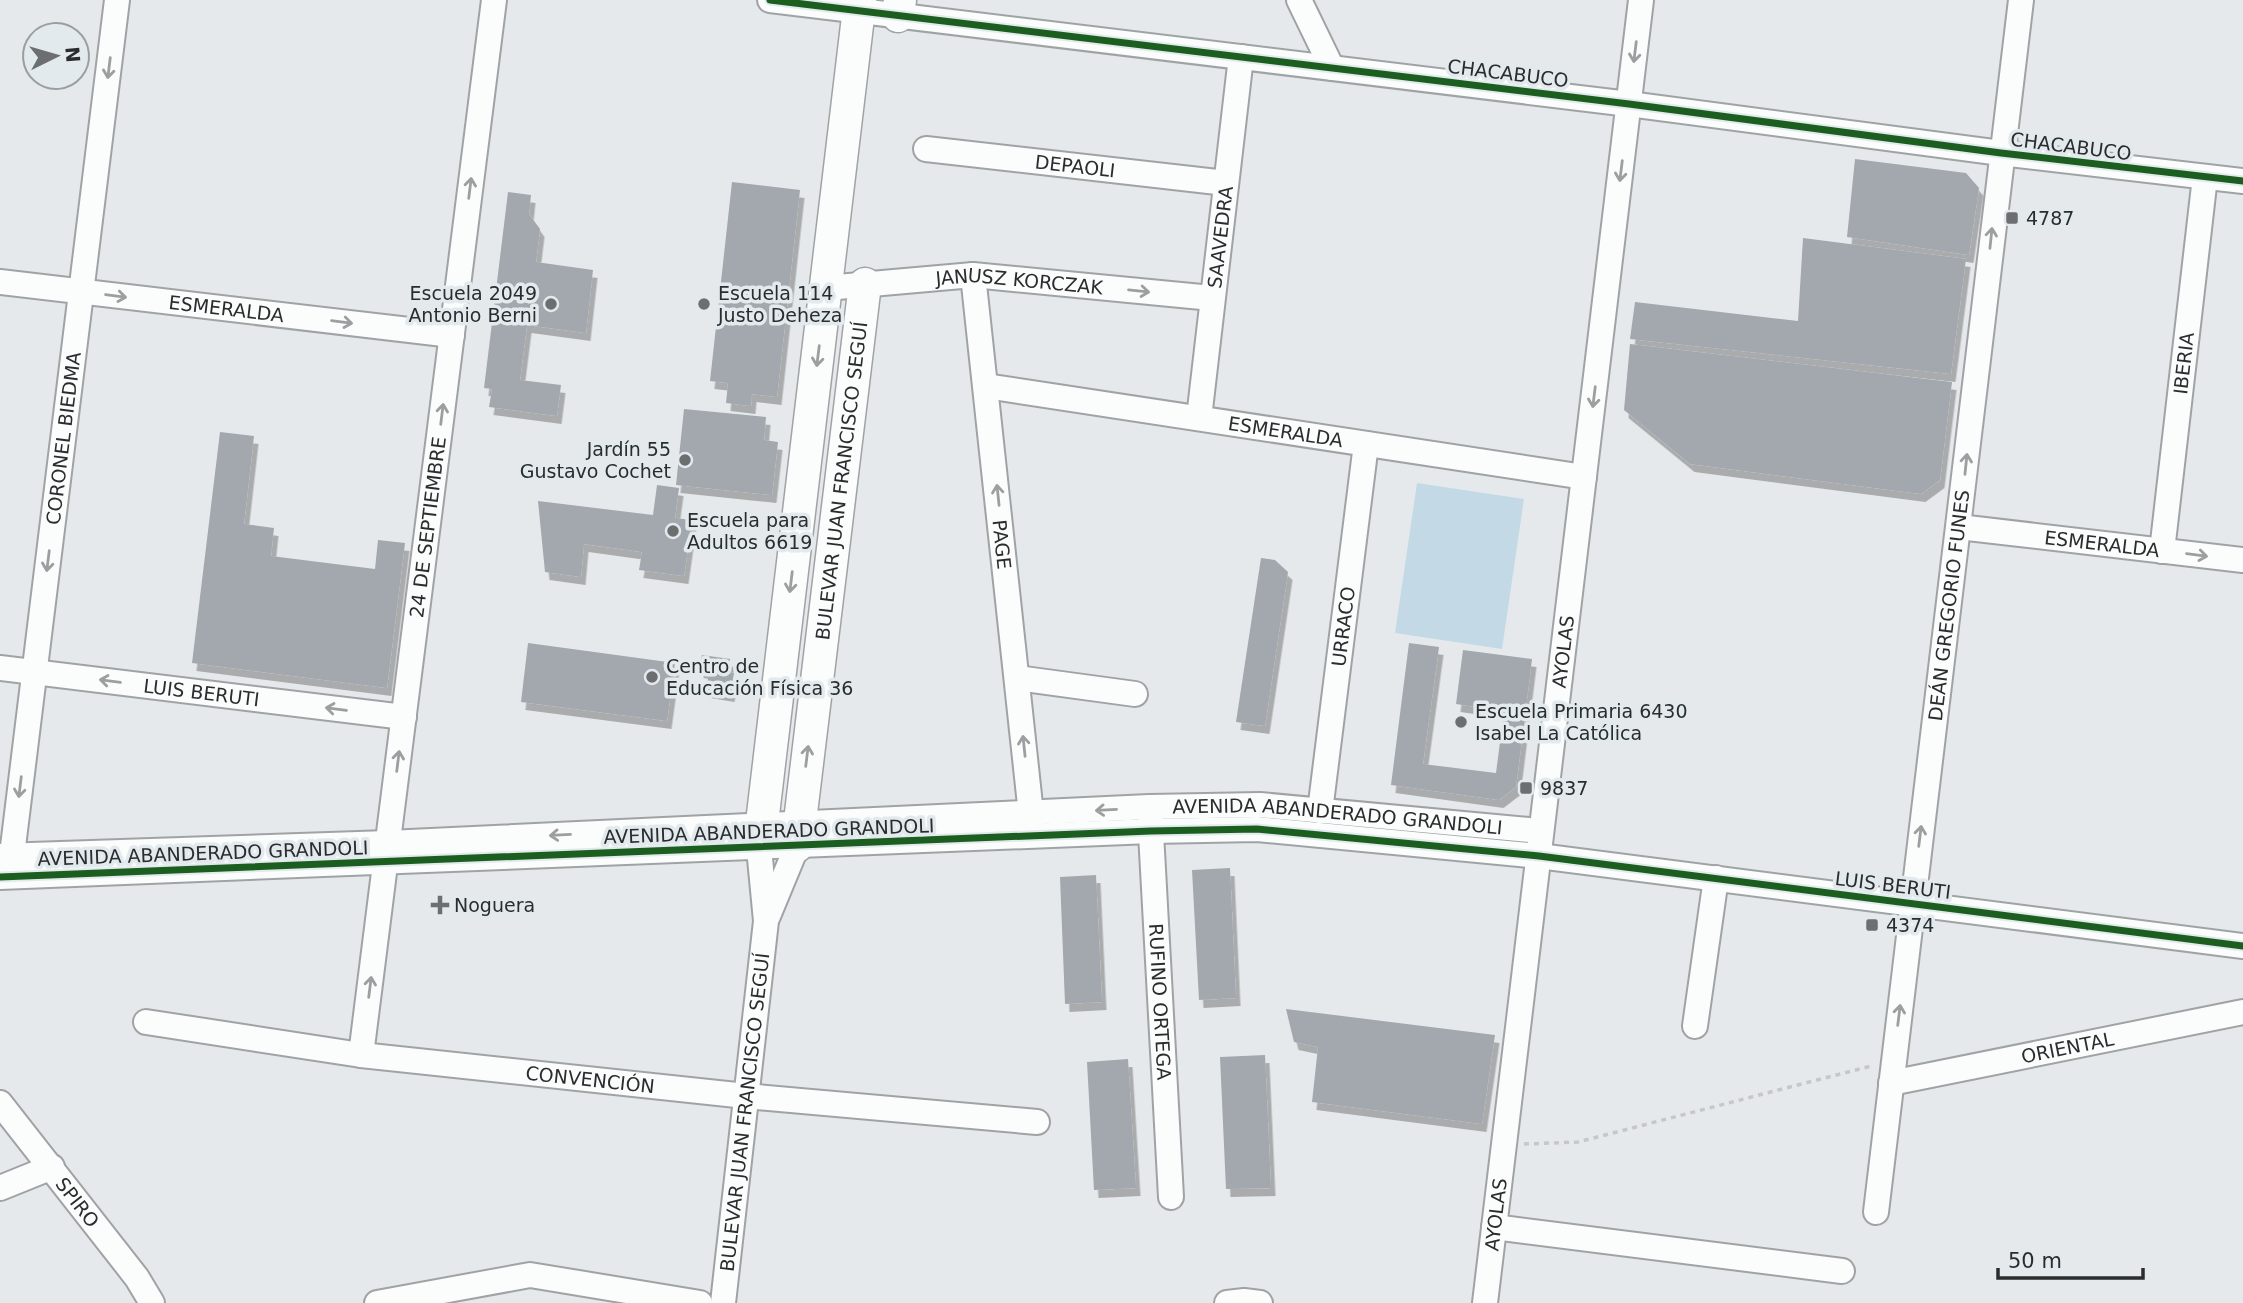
<svg xmlns="http://www.w3.org/2000/svg" width="2243" height="1303" viewBox="0 0 2243 1303" font-family="'DejaVu Sans',sans-serif">
  <style>
    .green { fill: #c3dae6 }
    .building { fill: #a2a8ae; filter: url(#shadow) }
    .lines { fill: none; stroke-linecap: round; stroke-linejoin: round }
    .minor-casing { stroke: #a0a3a5; stroke-width: 28 }
    .major-casing { stroke: #a0a3a5; stroke-width: 35 }
    .path { stroke: #c6c7c8; stroke-width: 3.5; stroke-dasharray: 5 5; stroke-linecap: butt }
    .minor { stroke: #fbfcfc; stroke-width: 24 }
    .major { stroke: #fbfcfc; stroke-width: 32 }
    .cycleway-casing { stroke: #e3eaee; stroke-width: 11 }
    .cycleway { stroke: #1b5e20; stroke-width: 7 }
    .oneway { stroke: #9d9e9f }
    .poi-dot { fill: #6c6e70; stroke: #e3eaee; stroke-width: 2.5 }
    .labels { text-anchor: middle; stroke-width: 7; stroke-linejoin: round; paint-order: stroke }
    .street-label { font-size: 19px; fill: #2a2c2e; stroke: #e3eaee }
    .poi-label { font-size: 19px; fill: #2a2c2e; stroke: #e3eaee; text-anchor: start }
  </style>
  <defs>
    <filter id="shadow"><feDropShadow dx="4.5" dy="8" stdDeviation="0" flood-color="#0004"/></filter>
  </defs>
  <rect width="100%" height="100%" fill="#e6e9eb"/>
  <!-- green -->
  <path class="green" d="M 1417,483 L 1524,499 L 1502,649 L 1395,633 Z"/>
  <!-- building -->
  <path class="building" d="M 1855,159 L 1966,173 L 1979,188 L 1969,255 L 1847,237 Z
    M 732,182 L 800,190 L 777,397 L 752,394 L 751,406 L 726,403 L 728,383 L 710,381 Z
    M 508,192 L 531,195 L 529,214 L 540,229 L 536,262 L 593,270 L 586,333 L 527,325 L 520,380 L 561,385 L 557,416 L 489,407 L 492,389 L 484,388 Z
    M 1803,238 L 1966,259 L 1951,374 L 1630,339 L 1635,302 L 1798,321 Z
    M 1630,344 L 1952,382 L 1940,480 L 1921,494 L 1690,464 L 1624,410 Z
    M 684,409 L 766,417 L 764,440 L 778,442 L 772,495 L 676,485 Z
    M 220,432 L 254,436 L 244,524 L 274,528 L 271,556 L 375,569 L 378,540 L 405,543 L 387,688 L 192,663 Z
    M 657,485 L 679,488 L 675,518 L 692,520 L 684,576 L 639,570 L 642,552 L 584,544 L 581,577 L 545,572 L 538,501 L 653,515 Z
    M 1261,558 L 1275,560 L 1288,572 L 1265,726 L 1236,722 Z
    M 528,643 L 675,663 L 667,721 L 521,702 Z
    M 1409,643 L 1439,647 L 1423,764 L 1496,773 L 1504,711 L 1456,704 L 1463,650 L 1532,659 L 1516,787 L 1499,800 L 1391,785 Z
    M 702,655 L 730,659 L 728,672 L 734,673 L 730,694 L 706,690 L 709,672 L 699,670 Z
    M 1230,868 L 1236,998 L 1199,1000 L 1192,870 Z
    M 1096,875 L 1102,1002 L 1065,1004 L 1060,877 Z
    M 1286,1009 L 1495,1035 L 1482,1124 L 1312,1102 L 1318,1047 L 1294,1042 Z
    M 1265,1055 L 1271,1188 L 1226,1189 L 1220,1057 Z
    M 1128,1059 L 1136,1188 L 1094,1190 L 1087,1062 Z"/>
  <g class="lines">
    <defs>
      <g id="minor">
        <path d="M 770,0 L 1629,104 L 2001,153 L 2243,181"/>
        <path d="M 1299,0 L 1332,68"/>
        <path id="s1" d="M 926,149 L 1226,183"/>
        <path id="s2" d="M 973,275 L 1031,814"/>
        <path id="s3" d="M 0,282 L 452,335"/>
        <path id="s4" d="M 826,288 L 973,275 L 1212,298"/>
        <path id="s5" d="M 986,386 L 1584,477"/>
        <path id="s6" d="M 1199,418 L 1241,57"/>
        <path id="s7" d="M 1959,527 L 2243,560"/>
        <path id="s8" d="M 2162,551 L 2205,177"/>
        <path id="s9" d="M 0,668 L 404,717"/>
        <path d="M 1017,678 L 1135,694"/>
        <path id="s10" d="M 1320,811 L 1366,444"/>
        <path id="s11" d="M 1150,815 L 1171,1197"/>
        <path id="s12" d="M 0,856 L 388,843 L 1149,807 L 1260,805 L 1540,831"/>
        <path id="s13" d="M 10,871 L 117,0"/>
        <path d="M 0,877 L 1151,831 L 1257,829 L 1539,856 L 2243,946"/>
        <path d="M 768,916 L 797,846"/>
        <path id="s14" d="M 146,1022 L 361,1055 L 746,1096 L 1037,1122"/>
        <path d="M 1695,1026 L 1716,878"/>
        <path id="s15" d="M 361,1055 L 494,0"/>
        <path id="s16" d="M 1891,1083 L 2243,1012"/>
        <path id="s17" d="M 0,1103 L 137,1278 L 152,1303"/>
        <path d="M 0,1188 L 52,1167"/>
        <path id="s18" d="M 1876,1212 L 2021,0"/>
        <path d="M 1494,1227 L 1842,1271"/>
        <path d="M 377,1303 L 530,1275 L 700,1303"/>
        <path id="s19" d="M 723,1303 L 766,921 L 759,848"/>
        <path d="M 1227,1303 L 1244,1301 L 1260,1303"/>
        <path id="s20" d="M 1485,1303 L 1641,0"/>
      </g>
      <g id="major">
        <path d="M 898,16 L 900,0"/>
        <path id="s21" d="M 797,846 L 865,284"/>
        <path d="M 759,848 L 860,0"/>
      </g>
    </defs>
    <!-- minor casing -->
    <use href="#minor" class="minor-casing"/>
    <!-- major casing -->
    <use href="#major" class="major-casing"/>
    <!-- path -->
    <path class="path" d="M 1524,1144 L 1578,1142 L 1871,1066"/>
    <!-- minor -->
    <use href="#minor" class="minor"/>
    <!-- major -->
    <use href="#major" class="major"/>
    <defs>
      <path id="cycleway" d="M 770,0 L 1629,104 L 2001,153 L 2243,181
        M 0,877 L 1151,831 L 1257,829 L 1539,856 L 2243,946"/>
    </defs>
    <!-- cycleway casing -->
    <use href="#cycleway" class="cycleway-casing"/>
    <!-- cycleway -->
    <use href="#cycleway" class="cycleway"/>
  </g>
  <!-- one-way arrows -->
  <defs><path id="oneway-shaft" d="M-6 0H5M1.5-3L5.5 0L1.5 3" fill="none" stroke-width="1.6" stroke-linecap="round" stroke-linejoin="round" transform="scale(1.75)"/></defs>
  <g class="oneway">
    <use href="#oneway-shaft" transform="translate(1635 52) rotate(97)"/>
    <use href="#oneway-shaft" transform="translate(109 68) rotate(97)"/>
    <use href="#oneway-shaft" transform="translate(1621 171) rotate(97)"/>
    <use href="#oneway-shaft" transform="translate(470 188) rotate(-83)"/>
    <use href="#oneway-shaft" transform="translate(1991 238) rotate(-84)"/>
    <use href="#oneway-shaft" transform="translate(1139 291) rotate(6)"/>
    <use href="#oneway-shaft" transform="translate(116 296) rotate(7)"/>
    <use href="#oneway-shaft" transform="translate(342 322) rotate(7)"/>
    <use href="#oneway-shaft" transform="translate(818 356) rotate(97)"/>
    <use href="#oneway-shaft" transform="translate(1594 397) rotate(97)"/>
    <use href="#oneway-shaft" transform="translate(442 414) rotate(-83)"/>
    <use href="#oneway-shaft" transform="translate(1966 464) rotate(-84)"/>
    <use href="#oneway-shaft" transform="translate(998 495) rotate(-96)"/>
    <use href="#oneway-shaft" transform="translate(2197 555) rotate(7)"/>
    <use href="#oneway-shaft" transform="translate(48 561) rotate(97)"/>
    <use href="#oneway-shaft" transform="translate(791 582) rotate(97)"/>
    <use href="#oneway-shaft" transform="translate(110 681) rotate(-173)"/>
    <use href="#oneway-shaft" transform="translate(336 709) rotate(-173)"/>
    <use href="#oneway-shaft" transform="translate(1024 746) rotate(-96)"/>
    <use href="#oneway-shaft" transform="translate(807 756) rotate(-83)"/>
    <use href="#oneway-shaft" transform="translate(398 761) rotate(-83)"/>
    <use href="#oneway-shaft" transform="translate(20 787) rotate(97)"/>
    <use href="#oneway-shaft" transform="translate(1106 810) rotate(177)"/>
    <use href="#oneway-shaft" transform="translate(560 835) rotate(177)"/>
    <use href="#oneway-shaft" transform="translate(1920 836) rotate(-83)"/>
    <use href="#oneway-shaft" transform="translate(370 987) rotate(-83)"/>
    <use href="#oneway-shaft" transform="translate(1899 1015) rotate(-83)"/>
  </g>
  <!-- markers -->
  <g class="poi-dot">
    <rect x="2005" y="211" width="14" height="14" rx="3.5"/>
    <circle cx="551" cy="304" r="7"/>
    <circle cx="704" cy="304" r="7"/>
    <circle cx="685" cy="460" r="7"/>
    <circle cx="673" cy="531" r="7"/>
    <circle cx="652" cy="677" r="7"/>
    <circle cx="1461" cy="722" r="7"/>
    <rect x="1519" y="781" width="14" height="14" rx="3.5"/>
    <path d="M436.5 894.5h7v7h7v7h-7v7h-7v-7h-7v-7h7z"/>
    <rect x="1865" y="918" width="14" height="14" rx="3.5"/>
  </g>
  <g class="labels">
    <!-- street labels -->
    <g class="street-label">
      <text transform="translate(1508 73) rotate(7)" y="7">CHACABUCO</text>
      <text transform="translate(2071 146) rotate(7)" y="7">CHACABUCO</text>
      <text dy="7" stroke="none"><textPath href="#s1" startOffset="150">DEPAOLI</textPath></text>
      <text dy="7" stroke="none"><textPath href="#s6" startOffset="182">SAAVEDRA</textPath></text>
      <text dy="7" stroke="none"><textPath href="#s4" startOffset="194">JANUSZ KORCZAK</textPath></text>
      <text dy="7" stroke="none"><textPath href="#s3" startOffset="228">ESMERALDA</textPath></text>
      <text dy="7" stroke="none"><textPath href="#s8" startOffset="189">IBERIA</textPath></text>
      <text dy="7" stroke="none"><textPath href="#s5" startOffset="303">ESMERALDA</textPath></text>
      <text dy="7" stroke="none"><textPath href="#s13" startOffset="436">CORONEL BIEDMA</textPath></text>
      <text dy="7" stroke="none"><textPath href="#s21" startOffset="368">BULEVAR JUAN FRANCISCO SEGUÍ</textPath></text>
      <text dy="7" stroke="none"><textPath href="#s15" startOffset="532">24 DE SEPTIEMBRE</textPath></text>
      <text dy="7" stroke="none"><textPath href="#s7" startOffset="144">ESMERALDA</textPath></text>
      <text dy="7" stroke="none"><textPath href="#s2" startOffset="271">PAGE</textPath></text>
      <text dy="7" stroke="none"><textPath href="#s18" startOffset="611">DEÁN GREGORIO FUNES</textPath></text>
      <text dy="7" stroke="none"><textPath href="#s10" startOffset="186">URRACO</textPath></text>
      <text dy="7" stroke="none"><textPath href="#s20" startOffset="656">AYOLAS</textPath></text>
      <text dy="7" stroke="none"><textPath href="#s9" startOffset="203">LUIS BERUTI</textPath></text>
      <text dy="7" stroke="none"><textPath href="#s12" startOffset="1339">AVENIDA ABANDERADO GRANDOLI</textPath></text>
      <text transform="translate(769 831) rotate(-2)" y="7">AVENIDA ABANDERADO GRANDOLI</text>
      <text transform="translate(203 853) rotate(-2)" y="7">AVENIDA ABANDERADO GRANDOLI</text>
      <text transform="translate(1893 885) rotate(7)" y="7">LUIS BERUTI</text>
      <text dy="7" stroke="none"><textPath href="#s11" startOffset="187">RUFINO ORTEGA</textPath></text>
      <text dy="7" stroke="none"><textPath href="#s16" startOffset="180">ORIENTAL</textPath></text>
      <text dy="7" stroke="none"><textPath href="#s14" startOffset="448">CONVENCIÓN</textPath></text>
      <text dy="7" stroke="none"><textPath href="#s19" startOffset="192">BULEVAR JUAN FRANCISCO SEGUÍ</textPath></text>
      <text dy="7" stroke="none"><textPath href="#s17" startOffset="126">SPIRO</textPath></text>
      <text dy="7" stroke="none"><textPath href="#s20" startOffset="89">AYOLAS</textPath></text>
    </g>
    <!-- poi labels -->
    <g class="poi-label">
      <text x="2026" y="225">4787</text>
      <text x="537" y="300" text-anchor="end">Escuela 2049<tspan x="537" dy="22">Antonio Berni</tspan></text>
      <text x="718" y="300">Escuela 114<tspan x="718" dy="22">Justo Deheza</tspan></text>
      <text x="671" y="456" text-anchor="end">Jardín 55<tspan x="671" dy="22">Gustavo Cochet</tspan></text>
      <text x="687" y="527">Escuela para<tspan x="687" dy="22">Adultos 6619</tspan></text>
      <text x="666" y="673">Centro de<tspan x="666" dy="22">Educación Física 36</tspan></text>
      <text x="1475" y="718">Escuela Primaria 6430<tspan x="1475" dy="22">Isabel La Católica</tspan></text>
      <text x="1540" y="795">9837</text>
      <text x="454" y="912">Noguera</text>
      <text x="1886" y="932">4374</text>
    </g>
  </g>
  <!-- north arrow -->
  <g transform="translate(56 56) rotate(85)"><circle r="33" fill="#e3eaee" stroke="#999ea1" stroke-width="2"/>
  <path d="M0-5L12 26L0 18L-12 26Z" fill="#6c6e70"/>
  <text y="-10" font-size="19" font-weight="bold" text-anchor="middle" fill="#2a2c2e">N</text>
  </g>
  <!-- scale -->
  <path d="M1998 1268v10h145v-10" fill="none" stroke="#2a2c2e" stroke-width="3.5"/>
  <text x="2008" y="1268" font-size="21" fill="#2a2c2e" stroke="#e3eaee" stroke-width="5" paint-order="stroke">50 m</text>
</svg>
